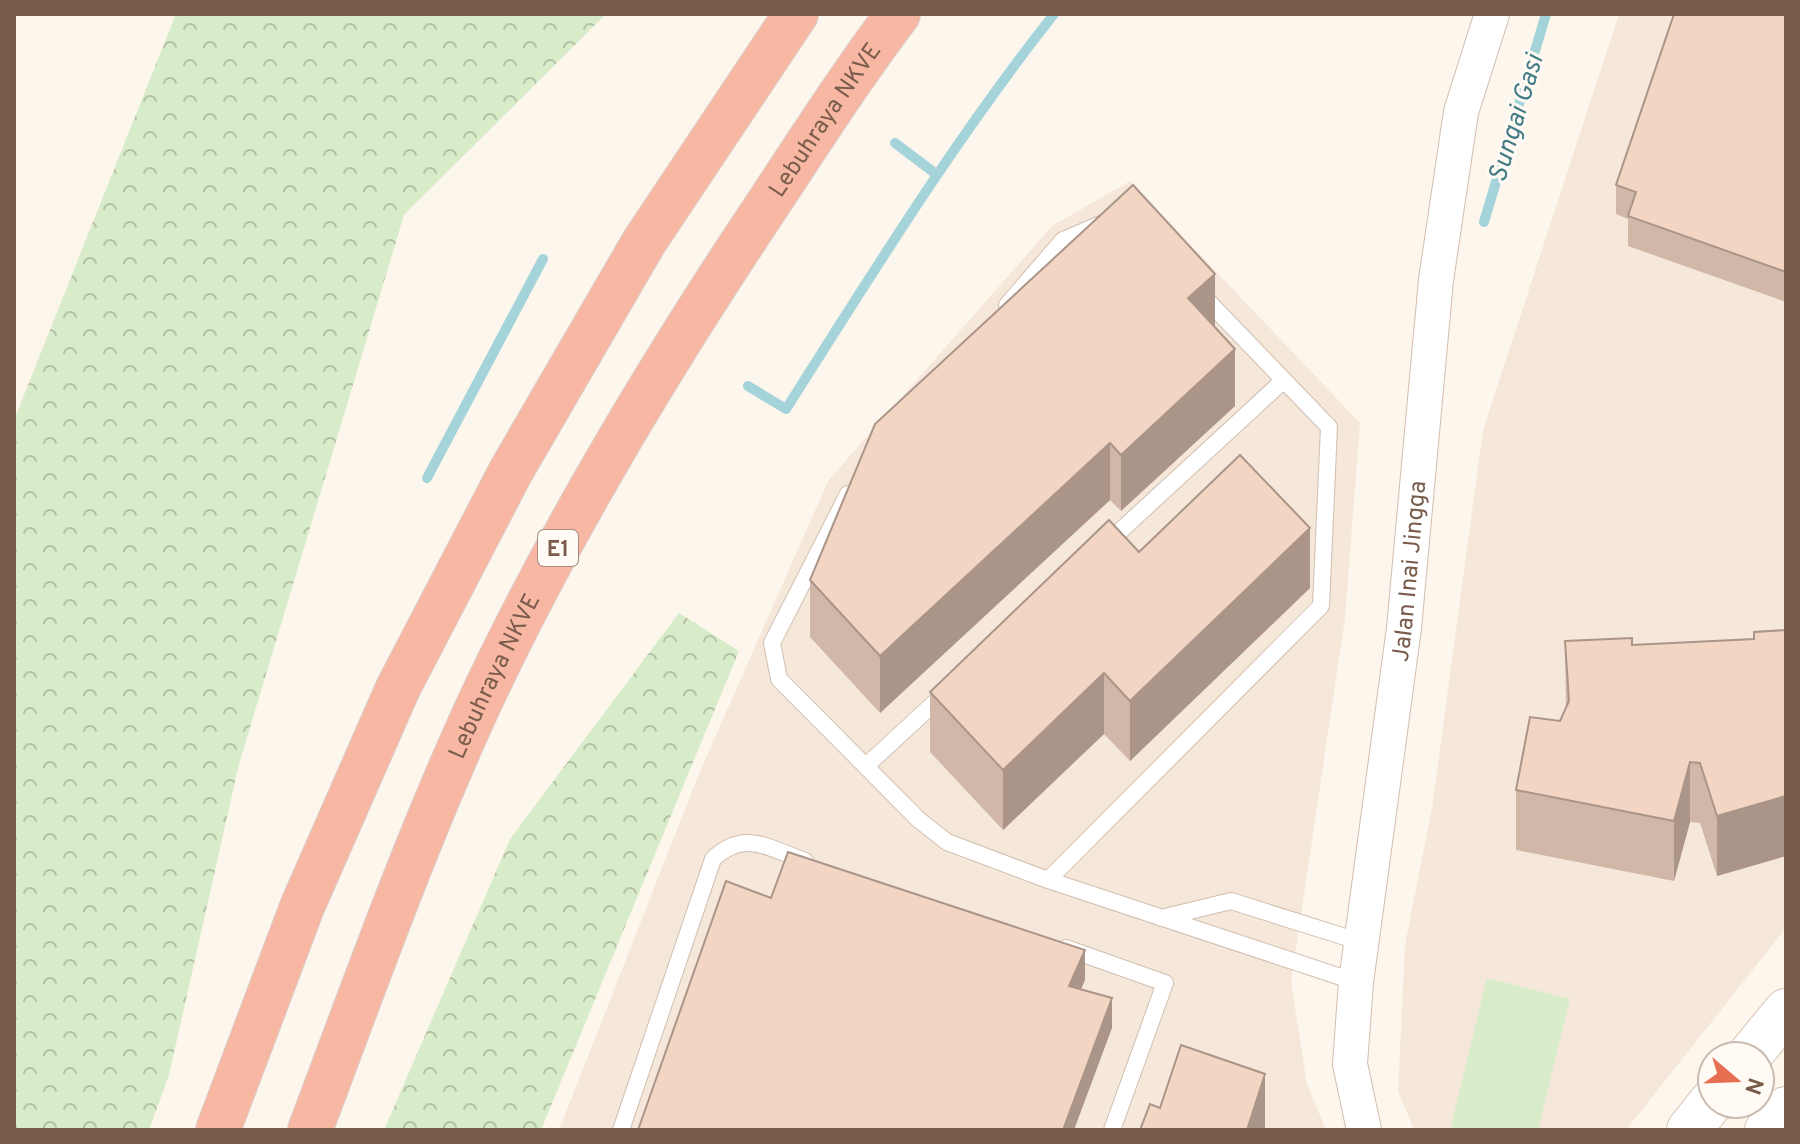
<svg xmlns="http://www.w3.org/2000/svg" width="1800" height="1144" viewBox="0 0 1800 1144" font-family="Overpass,sans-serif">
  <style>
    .residential { fill: #f5e8da }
    .forest { fill: url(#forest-crowns) }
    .garden { fill: #d8ecc9 }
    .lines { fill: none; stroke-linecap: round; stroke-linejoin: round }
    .stream { stroke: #a5d3da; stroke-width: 10 }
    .lane-casing { stroke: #d1beb0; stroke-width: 18 }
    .street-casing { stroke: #d1beb0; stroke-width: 36 }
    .secondary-casing { stroke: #d6c0b0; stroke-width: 46 }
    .highway-casing { stroke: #dad1cd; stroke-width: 46 }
    .lane { stroke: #fff; stroke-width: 16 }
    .street { stroke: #fff; stroke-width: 34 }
    .secondary { stroke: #fff; stroke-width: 44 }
    .highway { stroke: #f7b7a3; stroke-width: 44 }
    .wall { fill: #d1b7a8 }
    .shaded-wall { fill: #aa9588 }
    .building { fill: #f3d5c3; stroke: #aa9588; stroke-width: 2 }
    .labels { text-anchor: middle; stroke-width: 6; stroke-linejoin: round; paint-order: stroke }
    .shield { fill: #fffaf3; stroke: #a28b7f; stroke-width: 2 }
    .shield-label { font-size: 22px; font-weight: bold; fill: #7a5c4d }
    .street-label { font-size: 24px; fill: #7a5c4d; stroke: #fffaf3 }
    .water-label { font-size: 26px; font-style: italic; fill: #437c86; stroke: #fffaf3 }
  </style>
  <defs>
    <pattern id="forest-crowns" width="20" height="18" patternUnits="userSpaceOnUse" patternTransform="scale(2)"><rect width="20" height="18" fill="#d8ecc9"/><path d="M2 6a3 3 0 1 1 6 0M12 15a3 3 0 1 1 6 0" fill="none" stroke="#b4c2a5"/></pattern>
  </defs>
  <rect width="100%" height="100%" fill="#fdf6ec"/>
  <!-- residential -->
  <path class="residential" d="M 1619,14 L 1786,14 L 1786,928 L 1626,1130 L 1414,1130 L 1398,1091 L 1405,945 L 1432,808 L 1483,430 Z
    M 1130,181 L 1360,423 L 1345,618 L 1291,982 L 1307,1084 L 1326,1130 L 559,1130 L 698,776 L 828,481 L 1052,226 Z"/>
  <!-- forest -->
  <path class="forest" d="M 176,14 L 606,14 L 404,215 L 239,764 L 169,1075 L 149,1130 L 14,1130 L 14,420 Z
    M 679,613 L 739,651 L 541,1130 L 384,1130 L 510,839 Z"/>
  <!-- garden -->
  <path class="garden" d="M 1487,978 L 1570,999 L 1538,1130 L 1450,1130 Z"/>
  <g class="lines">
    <!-- stream -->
    <path class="stream" d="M 895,143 L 936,174
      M 1484,222 L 1546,14
      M 748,386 L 786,409 C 872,274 955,139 1054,14
      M 427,478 L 543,259"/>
    <defs>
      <path id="lane" d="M 1007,305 L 1063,240 L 1103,223
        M 848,494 L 772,643 L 779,679 L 919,820 L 947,842 L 1048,880 L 1356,982
        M 1105,545 L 1284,380
        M 866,766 L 944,694
        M 1048,880 L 1321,606 L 1329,427 L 1201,294
        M 1161,918 L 1231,901 L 1361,942
        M 1066,948 L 1165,983 L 1112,1130
        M 621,1130 L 713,859 C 744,829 768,848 805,861"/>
      <g id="street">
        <path id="s1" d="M 1364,1130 L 1350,1064 L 1356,982 L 1404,628 L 1436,280 L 1461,112 L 1492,14"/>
      </g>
      <path id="secondary" d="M 1749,1056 L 1786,1011
        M 1689,1130 L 1712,1101
        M 1767,1130 L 1786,1109"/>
      <g id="highway">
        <path d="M 218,1130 L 302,907 L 398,688 L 511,471 L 644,242 L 796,14"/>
        <path id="s2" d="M 310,1130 C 364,987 415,843 479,704 C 558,535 655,374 758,219 C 804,150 848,80 898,14"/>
      </g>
    </defs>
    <!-- lane casing -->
    <use href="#lane" class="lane-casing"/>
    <!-- street casing -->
    <use href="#street" class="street-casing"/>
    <!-- secondary casing -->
    <use href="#secondary" class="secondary-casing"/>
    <!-- highway casing -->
    <use href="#highway" class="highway-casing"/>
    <!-- lane -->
    <use href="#lane" class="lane"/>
    <!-- street -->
    <use href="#street" class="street"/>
    <!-- secondary -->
    <use href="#secondary" class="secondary"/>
    <!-- highway -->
    <use href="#highway" class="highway"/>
  </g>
  <!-- wall -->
  <path class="wall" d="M 1786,14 L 1786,302 L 1628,246 L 1628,219 L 1616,214 L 1616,185 Z
    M 1215,327 L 1235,406 L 1121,511 L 1110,500 L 880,713 L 810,637 L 810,580 Z
    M 1139,552 L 1310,588 L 1130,761 L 1104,734 L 1003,830 L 930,752 L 930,692 Z
    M 1786,630 L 1786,856 L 1717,876 L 1700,823 L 1690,822 L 1674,881 L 1516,850 L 1516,790 L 1560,721 L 1566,708 L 1565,641 L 1632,645 L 1754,639 Z"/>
  <!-- shaded-wall -->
  <path class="shaded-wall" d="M 1215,274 L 1215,331 L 1188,298 Z
    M 1235,349 L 1235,406 L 1121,511 L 1121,455 Z
    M 1110,443 L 1110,500 L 880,713 L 880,656 Z
    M 1310,528 L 1310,588 L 1130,761 L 1130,701 Z
    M 1104,673 L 1104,734 L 1003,830 L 1003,770 Z
    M 1690,762 L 1690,822 L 1674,881 L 1674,821 Z
    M 1786,796 L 1786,856 L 1717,876 L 1717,816 Z
    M 1085,950 L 1085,980 L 1069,1016 L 1069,986 Z
    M 1112,998 L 1112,1028 L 1074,1130 L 1063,1130 Z
    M 1265,1074 L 1265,1130 L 1247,1130 Z"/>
  <!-- building -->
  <path class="building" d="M 1674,14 L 1786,14 L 1786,272 L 1628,216 L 1636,192 L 1616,185 Z
    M 1133,185 L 1215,274 L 1188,298 L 1235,349 L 1121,455 L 1110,443 L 880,656 L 810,580 L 875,424 Z
    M 1240,455 L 1310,528 L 1130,701 L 1104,673 L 1003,770 L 930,692 L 1109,520 L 1139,552 Z
    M 1786,630 L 1786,796 L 1717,816 L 1700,763 L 1690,762 L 1674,821 L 1516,790 L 1530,717 L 1560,721 L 1569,701 L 1565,641 L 1632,638 L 1632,645 L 1754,639 L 1754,632 Z
    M 788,852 L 1085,950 L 1069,986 L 1112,998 L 1063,1130 L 638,1130 L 726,881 L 771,898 Z
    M 1181,1045 L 1265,1074 L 1247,1130 L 1140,1130 L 1150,1104 L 1160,1108 Z"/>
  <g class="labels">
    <!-- shield labels -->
    <rect class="shield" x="538" y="530" width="40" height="36" rx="6"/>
    <g class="shield-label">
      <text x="558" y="556">E1</text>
    </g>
    <!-- street labels -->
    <g class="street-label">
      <text dy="8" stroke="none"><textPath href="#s2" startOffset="1138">Lebuhraya NKVE</textPath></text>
      <text dy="8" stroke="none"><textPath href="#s1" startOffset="564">Jalan Inai Jingga</textPath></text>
      <text dy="8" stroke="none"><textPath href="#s2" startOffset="490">Lebuhraya NKVE</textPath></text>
    </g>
    <!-- water labels -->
    <g class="water-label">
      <text transform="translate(1515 118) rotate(-73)" y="9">Sungai Gasi</text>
    </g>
  </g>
  <!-- border -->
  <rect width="1800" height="1144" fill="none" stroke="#7a5c4d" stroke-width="32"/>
  <!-- north arrow -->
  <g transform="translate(1736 1080) rotate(109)"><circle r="38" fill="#fffaf3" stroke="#cabbb1" stroke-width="2"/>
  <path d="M0-6L14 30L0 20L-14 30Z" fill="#e76f51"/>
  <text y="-12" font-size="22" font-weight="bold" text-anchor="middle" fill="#7a5c4d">N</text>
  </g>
</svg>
